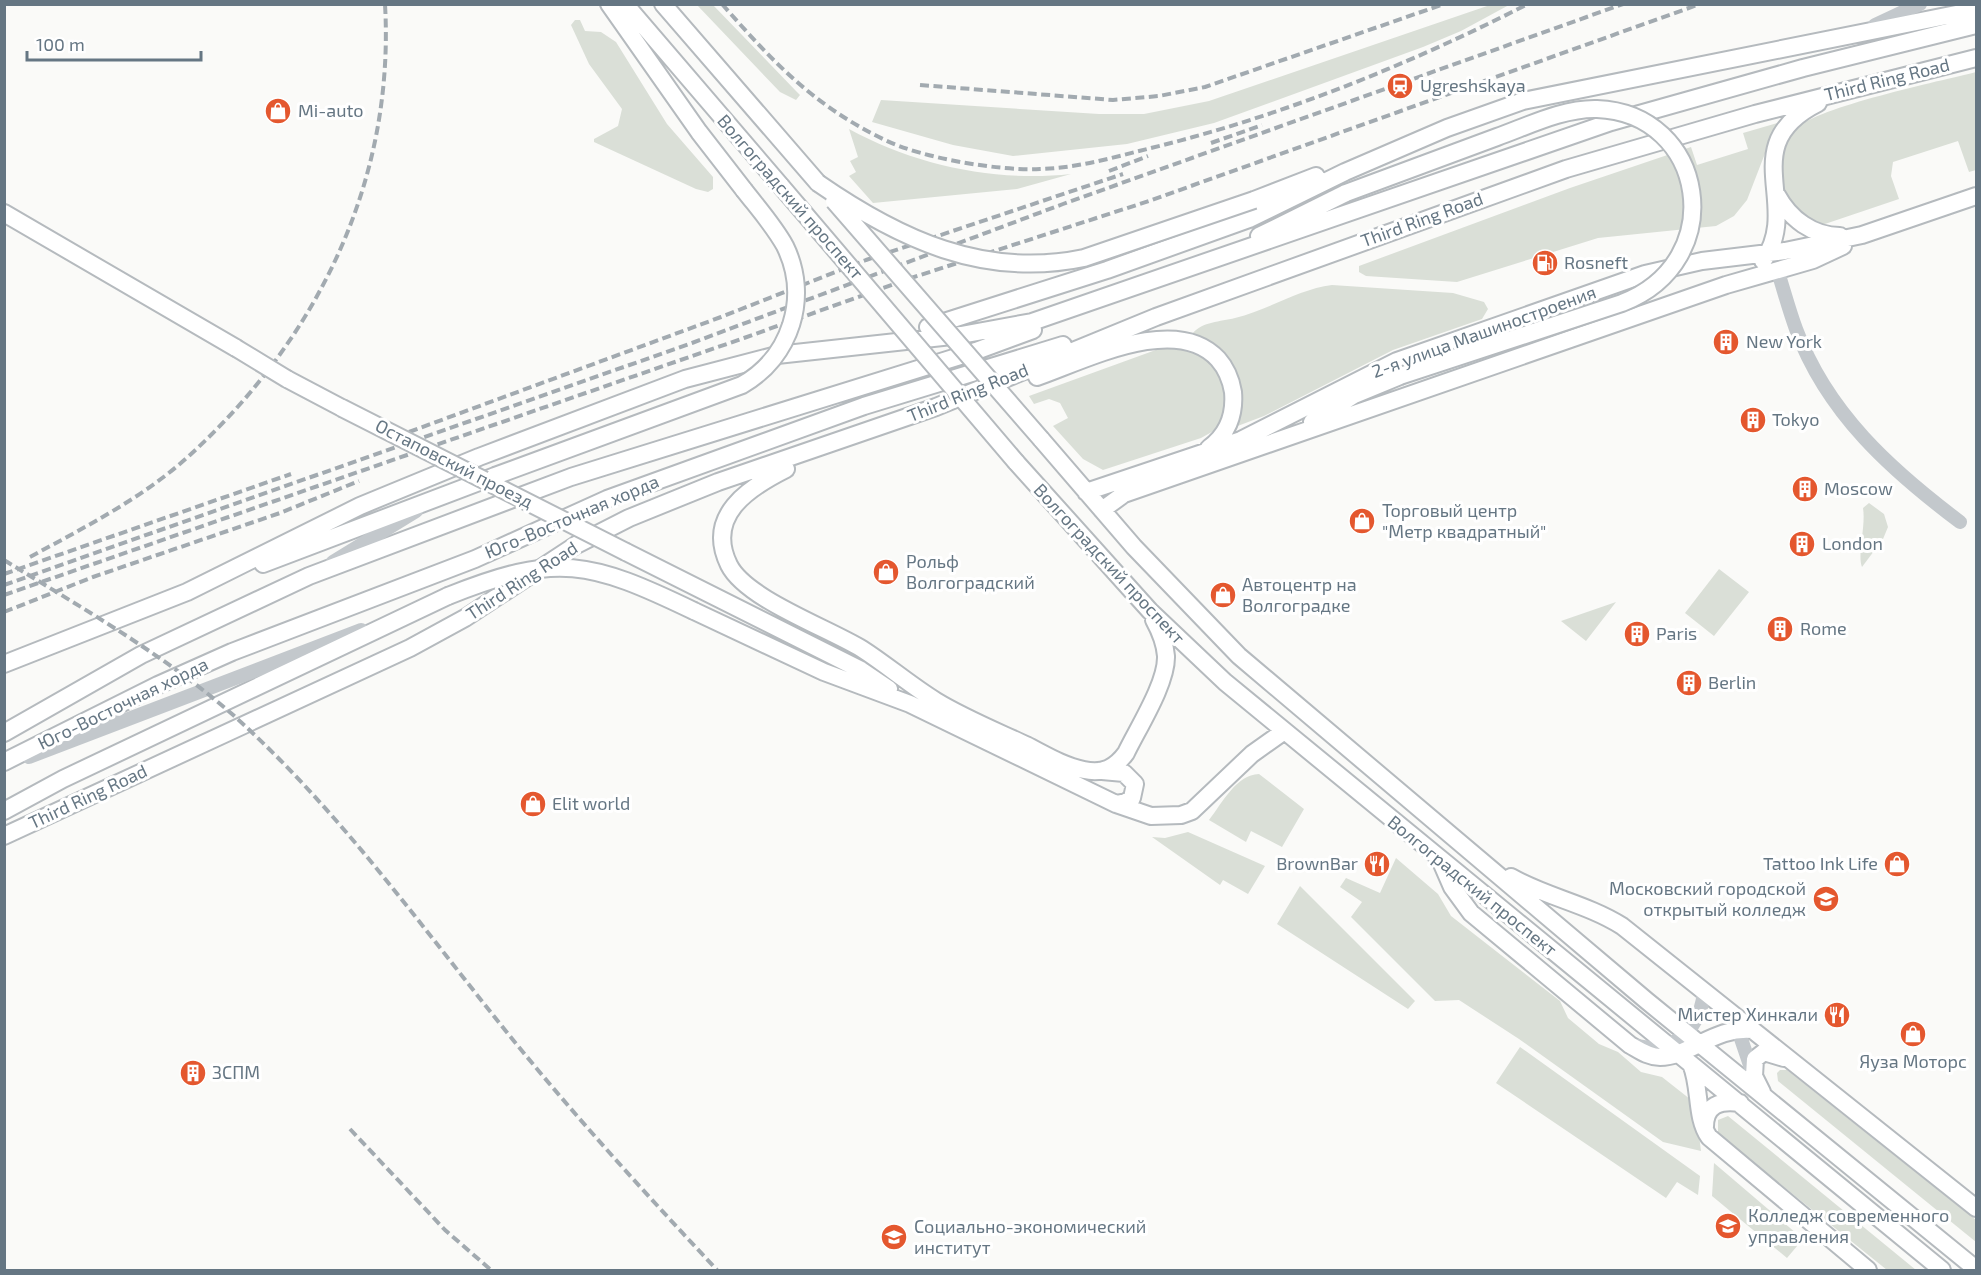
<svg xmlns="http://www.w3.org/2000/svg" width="1981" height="1275" viewBox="0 0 1981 1275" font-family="'Exo 2',sans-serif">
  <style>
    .green { fill: #dadfd7 }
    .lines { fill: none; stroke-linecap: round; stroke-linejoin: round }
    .major-casing { stroke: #b5babe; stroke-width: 20 }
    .minor { stroke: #c3c8cc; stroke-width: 14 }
    .major { stroke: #fff; stroke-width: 16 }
    .rail { stroke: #a2aab0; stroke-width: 4; stroke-dasharray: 9 4.5; stroke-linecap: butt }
    .major-bridge-casing { stroke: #b5babe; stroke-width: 20; stroke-linecap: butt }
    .major-bridge { stroke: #fff; stroke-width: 16 }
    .labels { text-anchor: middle; stroke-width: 6; stroke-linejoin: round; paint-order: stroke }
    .street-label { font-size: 18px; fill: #657683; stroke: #fff }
    .poi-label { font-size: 18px; fill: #657683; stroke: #fff; text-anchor: start }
  </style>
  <rect width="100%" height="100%" fill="#fafaf8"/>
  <!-- green -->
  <path class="green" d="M 697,5 L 713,5 L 796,91 L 800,95 L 796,100 L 780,92 Z
    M 1490,5 L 1509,5 L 1461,31 L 1423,47 L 1214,123 L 1127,144 L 1013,156 L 953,145 L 872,122 L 881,100 L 1099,114 L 1144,114 L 1209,101 Z
    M 575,20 L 580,20 L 585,31 L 601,32 L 616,42 L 667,124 L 713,177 L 713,189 L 708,192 L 696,189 L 594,142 L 594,139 L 618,126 L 622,109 L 589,64 L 571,25 Z
    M 1976,72 L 1976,170 L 1969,172 L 1958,141 L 1893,162 L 1891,176 L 1899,199 L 1819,226 L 1803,218 L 1779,185 C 1781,164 1781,145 1796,129 C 1816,107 1941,81 1976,72 Z
    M 1781,122 L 1771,138 L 1747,200 L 1734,216 L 1716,226 L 1598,238 L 1457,282 L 1366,276 L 1359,272 L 1359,266 L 1570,188 L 1691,147 L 1697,165 L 1748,149 L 1743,133 Z
    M 849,129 C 917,166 995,182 1071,174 L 1017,189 L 873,203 L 849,176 L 856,172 L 850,161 L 858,157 Z
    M 1332,285 L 1453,293 L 1484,302 L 1488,309 L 1482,319 L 1393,350 L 1264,416 L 1235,427 L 1228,358 L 1216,347 L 1192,334 C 1203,321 1220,322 1235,318 C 1268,310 1299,289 1332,285 Z
    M 1164,347 C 1216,344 1235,382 1219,428 L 1201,438 L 1103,470 L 1083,459 L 1053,426 L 1068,418 L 1060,403 L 1049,399 L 1034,404 L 1029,396 Z
    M 1869,503 L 1884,514 L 1888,527 L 1883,539 L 1862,567 C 1857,555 1866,526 1863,508 Z
    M 1719,569 L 1749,592 L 1714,636 L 1685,613 Z
    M 1616,602 L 1586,641 L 1561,621 Z
    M 1259,774 L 1304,809 L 1282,847 L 1251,831 L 1246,842 L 1209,820 C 1223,802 1236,775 1259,774 Z
    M 1188,832 L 1265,866 L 1248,894 L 1223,880 L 1220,885 L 1152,837 L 1165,838 Z
    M 1396,858 L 1438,894 L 1451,916 L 1560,1001 L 1568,1018 L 1599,1044 L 1618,1052 L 1641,1072 L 1662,1077 L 1695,1103 L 1701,1151 L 1663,1142 L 1519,1039 L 1459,1000 L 1435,1001 L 1351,917 L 1362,902 L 1340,887 L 1346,878 L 1380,893 Z
    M 1300,886 L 1415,1001 L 1408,1009 L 1277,924 Z
    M 1520,1047 L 1700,1176 L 1698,1195 L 1677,1182 L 1666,1198 L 1496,1083 Z
    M 1780,1070 L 1787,1070 L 1976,1220 L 1976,1242 L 1778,1081 L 1777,1073 Z
    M 1728,1116 L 1916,1270 L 1887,1270 L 1718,1134 L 1718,1120 Z
    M 1714,1163 L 1803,1239 L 1787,1258 L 1712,1196 Z"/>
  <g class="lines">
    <defs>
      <path id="major" d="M 609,4 L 699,132 L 744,190
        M 625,4 L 781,186
        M 663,4 L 818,183
        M 1777,195 C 1790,219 1813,236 1840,236
        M 1254,200 L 1316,176
        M 4,213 L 236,348
        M 1259,236 L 1346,193
        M 1763,261 C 1803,205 1734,145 1818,103
        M 928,327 L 1107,270 L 1249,219 L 1345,172 L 1447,128 L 1523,101 L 1976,10
        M 1037,377 C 1086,360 1176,313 1218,359 C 1226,368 1231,380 1233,392 C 1235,415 1227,435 1209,448
        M 287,379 L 342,408
        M 1312,422 L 1354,395 L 1400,376
        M 1041,439 L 1134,547 L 1239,656 L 1647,1001 L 1976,1269
        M 1016,462 L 1150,611 L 1225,682 L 1942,1270
        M 786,469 C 748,488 705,516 729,565 C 746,599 828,628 862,649 C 887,665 910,685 936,701 C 964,718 996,731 1026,745 C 1044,754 1063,766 1084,770 C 1103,774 1115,768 1126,753 C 1138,728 1167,683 1166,656 C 1165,643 1160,631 1154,620
        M 1086,492 L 1241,440 L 1397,361 L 1645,274 L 1702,261 L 1785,251 L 1862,235 L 1976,196
        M 1102,510 L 1124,494 L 1726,285 L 1813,260 L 1843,246
        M 626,552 L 861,670 L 889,689
        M 263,564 L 495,476
        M 694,611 L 824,672 L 910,704 L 1116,804 L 1151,816 L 1181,815 L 1192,811 L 1252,754 L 1283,732
        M 4,664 L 187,592 L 360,506 L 479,457 L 685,379 L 777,355 L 961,335 L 1032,322 L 1611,122 L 1803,68 L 1976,25
        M 4,733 L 141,655 L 309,576 L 571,477 L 976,351 L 1033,330
        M 4,762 L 158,685 L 232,652 L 475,559 L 607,499 L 864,406 L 1063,345
        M 1102,771 L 1124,773 L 1135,784 L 1132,798 L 1126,802 L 1116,804
        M 4,811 L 63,779 L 448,596
        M 4,836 L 410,648 L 465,618 L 576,545 L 629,518 L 718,482 L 936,407 L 1156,317 L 1566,169 L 1755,114 L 1976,58
        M 1442,864 L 1452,887 L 1471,913 L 1630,1045 C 1639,1050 1648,1057 1660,1057 C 1689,1057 1715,1026 1753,1030
        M 1511,877 C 1546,897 1587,904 1622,926 L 1976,1208
        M 1691,1064 C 1701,1087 1695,1117 1709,1137 L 1868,1270
        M 1762,1092 L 1754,1076 L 1755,1059 L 1764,1052 L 1784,1058
        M 1705,1127 C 1705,1105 1720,1100 1740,1103"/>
    </defs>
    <!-- major casing -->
    <use href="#major" class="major-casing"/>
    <!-- minor -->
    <path class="minor" d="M 1875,25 L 1920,4
      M 1778,272 C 1784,291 1789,310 1796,329 C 1827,413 1891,470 1960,522
      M 333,562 L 416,511
      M 29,757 L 361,630
      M 1735,1021 L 1753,1074
      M 1638,1046 C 1675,1054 1700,1028 1704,992"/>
    <!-- major -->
    <use href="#major" class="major"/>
    <!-- rail -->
    <path class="rail" d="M 722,4 C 773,62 814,106 885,140 C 922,158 998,171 1040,169 C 1078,168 1115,157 1151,148 C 1282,116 1408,65 1528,4
      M 920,85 L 1113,100 L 1159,96 L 1205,87 L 1444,4
      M 1211,143 L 1262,125
      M 1109,171 L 1148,156
      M 409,432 L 721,317 L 866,260 L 1123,174
      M 30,557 C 85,527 143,498 190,455 C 318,338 395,180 385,4
      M 4,560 C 82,608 163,654 232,714 C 336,807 418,922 505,1030 C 572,1113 644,1192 717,1270
      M 4,574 L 291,474
      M 4,585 L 692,343 L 1063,204 L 1623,4
      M 4,595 L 744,338 L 911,278 L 1149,201 L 1700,4
      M 4,612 L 93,577 L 280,513 L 359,481
      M 350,1129 L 445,1230 L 491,1270"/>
    <defs>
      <path id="major-bridge" d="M 818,183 C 899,239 984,279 1084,258 L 1254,200
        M 781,186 L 1016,462
        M 1346,193 C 1396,174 1447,156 1497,137 C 1528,126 1563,108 1597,109 C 1706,113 1731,261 1622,303 L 1400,376
        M 834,201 L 1041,439
        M 236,348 L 287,379
        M 342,408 L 626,552
        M 495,476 L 742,385 C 791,357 810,297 785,246 C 774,226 758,208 744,190
        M 448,596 C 557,552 590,561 694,611"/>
    </defs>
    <!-- major-bridge casing -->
    <use href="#major-bridge" class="major-bridge-casing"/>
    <!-- major-bridge -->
    <use href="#major-bridge" class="major-bridge"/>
  </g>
  <!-- icons -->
  <defs>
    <symbol id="station-disc" viewBox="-11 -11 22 22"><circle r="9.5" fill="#e4572e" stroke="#fff"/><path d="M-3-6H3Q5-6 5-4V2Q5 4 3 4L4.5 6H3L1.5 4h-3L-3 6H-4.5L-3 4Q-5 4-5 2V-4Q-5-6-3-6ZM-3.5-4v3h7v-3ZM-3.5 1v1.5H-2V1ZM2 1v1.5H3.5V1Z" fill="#fff"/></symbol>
    <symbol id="shop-disc" viewBox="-11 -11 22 22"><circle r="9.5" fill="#e4572e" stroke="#fff"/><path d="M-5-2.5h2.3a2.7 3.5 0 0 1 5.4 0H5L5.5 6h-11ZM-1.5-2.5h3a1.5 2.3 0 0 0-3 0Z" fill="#fff"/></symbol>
    <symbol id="fuel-disc" viewBox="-11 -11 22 22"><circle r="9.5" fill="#e4572e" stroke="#fff"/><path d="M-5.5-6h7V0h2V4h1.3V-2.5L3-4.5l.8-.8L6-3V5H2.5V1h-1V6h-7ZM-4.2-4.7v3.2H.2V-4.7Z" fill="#fff"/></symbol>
    <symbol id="building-disc" viewBox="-11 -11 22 22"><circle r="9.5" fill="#e4572e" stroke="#fff"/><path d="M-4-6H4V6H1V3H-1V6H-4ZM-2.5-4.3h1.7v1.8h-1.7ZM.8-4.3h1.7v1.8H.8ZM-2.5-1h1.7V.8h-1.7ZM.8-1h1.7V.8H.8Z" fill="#fff"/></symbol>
    <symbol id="restaurant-disc" viewBox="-11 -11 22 22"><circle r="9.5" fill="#e4572e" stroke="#fff"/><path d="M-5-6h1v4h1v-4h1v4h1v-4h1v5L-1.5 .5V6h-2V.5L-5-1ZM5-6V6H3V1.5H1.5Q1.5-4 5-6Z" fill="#fff"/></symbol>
    <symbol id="university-disc" viewBox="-11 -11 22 22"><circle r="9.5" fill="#e4572e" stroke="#fff"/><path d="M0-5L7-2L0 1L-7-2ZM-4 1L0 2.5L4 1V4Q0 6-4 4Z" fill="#fff"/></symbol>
  </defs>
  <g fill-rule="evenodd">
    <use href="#station-disc" x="1385" y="71" width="30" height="30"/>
    <use href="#shop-disc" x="263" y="96" width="30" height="30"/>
    <use href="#fuel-disc" x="1530" y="248" width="30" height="30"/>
    <use href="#building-disc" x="1711" y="327" width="30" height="30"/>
    <use href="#building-disc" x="1738" y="405" width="30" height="30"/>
    <use href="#building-disc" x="1790" y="474" width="30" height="30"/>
    <use href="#shop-disc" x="1347" y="506" width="30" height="30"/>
    <use href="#building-disc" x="1787" y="529" width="30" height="30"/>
    <use href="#shop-disc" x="871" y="557" width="30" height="30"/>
    <use href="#shop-disc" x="1208" y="580" width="30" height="30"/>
    <use href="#building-disc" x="1765" y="614" width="30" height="30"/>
    <use href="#building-disc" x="1622" y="619" width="30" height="30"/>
    <use href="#building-disc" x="1674" y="668" width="30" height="30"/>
    <use href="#shop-disc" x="518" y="789" width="30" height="30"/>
    <use href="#restaurant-disc" x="1362" y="849" width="30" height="30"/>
    <use href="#shop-disc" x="1882" y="849" width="30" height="30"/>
    <use href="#university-disc" x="1811" y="884" width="30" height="30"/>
    <use href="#restaurant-disc" x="1822" y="1000" width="30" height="30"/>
    <use href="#shop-disc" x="1898" y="1019" width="30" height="30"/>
    <use href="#building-disc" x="178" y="1058" width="30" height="30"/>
    <use href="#university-disc" x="1713" y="1211" width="30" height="30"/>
    <use href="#university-disc" x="879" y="1222" width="30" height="30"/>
  </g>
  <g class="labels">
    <!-- street labels -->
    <g class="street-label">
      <text transform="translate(1887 80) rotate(-14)" y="6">Third Ring Road</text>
      <text transform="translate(790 197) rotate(49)" y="6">Волгоградский проспект</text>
      <text transform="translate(1422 220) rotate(-20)" y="6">Third Ring Road</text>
      <text transform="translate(1484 332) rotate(-20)" y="6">2-я улица Машиностроения</text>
      <text transform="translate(968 393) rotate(-22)" y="6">Third Ring Road</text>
      <text transform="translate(454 464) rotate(27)" y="6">Остаповский проезд</text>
      <text transform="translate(572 517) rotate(-23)" y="6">Юго-Восточная хорда</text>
      <text transform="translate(1109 564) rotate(47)" y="6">Волгоградский проспект</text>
      <text transform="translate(522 581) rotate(-33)" y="6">Third Ring Road</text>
      <text transform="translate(123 704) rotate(-26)" y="6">Юго-Восточная хорда</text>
      <text transform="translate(88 797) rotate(-25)" y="6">Third Ring Road</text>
      <text transform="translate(1472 886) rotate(39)" y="6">Волгоградский проспект</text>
    </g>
    <!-- poi labels -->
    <g class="poi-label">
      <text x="1420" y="92">Ugreshskaya</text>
      <text x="298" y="117">Mi-auto</text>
      <text x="1564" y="269">Rosneft</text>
      <text x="1746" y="348">New York</text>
      <text x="1772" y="426">Tokyo</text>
      <text x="1824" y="495">Moscow</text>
      <text x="1382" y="517">Торговый центр<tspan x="1382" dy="21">"Метр квадратный"</tspan></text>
      <text x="1822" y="550">London</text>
      <text x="906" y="568">Рольф<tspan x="906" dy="21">Волгоградский</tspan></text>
      <text x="1242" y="591">Автоцентр на<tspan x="1242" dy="21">Волгоградке</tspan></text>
      <text x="1800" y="635">Rome</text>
      <text x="1656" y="640">Paris</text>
      <text x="1708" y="689">Berlin</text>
      <text x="552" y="810">Elit world</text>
      <text x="1358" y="870" text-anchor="end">BrownBar</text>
      <text x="1878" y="870" text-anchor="end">Tattoo Ink Life</text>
      <text x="1806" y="895" text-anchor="end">Московский городской<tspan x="1806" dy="21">открытый колледж</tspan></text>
      <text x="1818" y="1021" text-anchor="end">Мистер Хинкали</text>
      <text x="1913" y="1068" text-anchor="middle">Яуза Моторс</text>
      <text x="212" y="1079">ЗСПМ</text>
      <text x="1748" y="1222">Колледж современного<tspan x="1748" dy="21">управления</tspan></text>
      <text x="914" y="1233">Социально-экономический<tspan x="914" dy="21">институт</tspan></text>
    </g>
  </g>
  <!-- border -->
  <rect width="1981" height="1275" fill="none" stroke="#657683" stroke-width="12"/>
  <!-- scale -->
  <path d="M27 51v9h174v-9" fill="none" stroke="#657683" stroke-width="3"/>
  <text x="36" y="51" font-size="18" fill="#657683" stroke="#ffffff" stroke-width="4.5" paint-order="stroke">100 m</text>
</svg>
